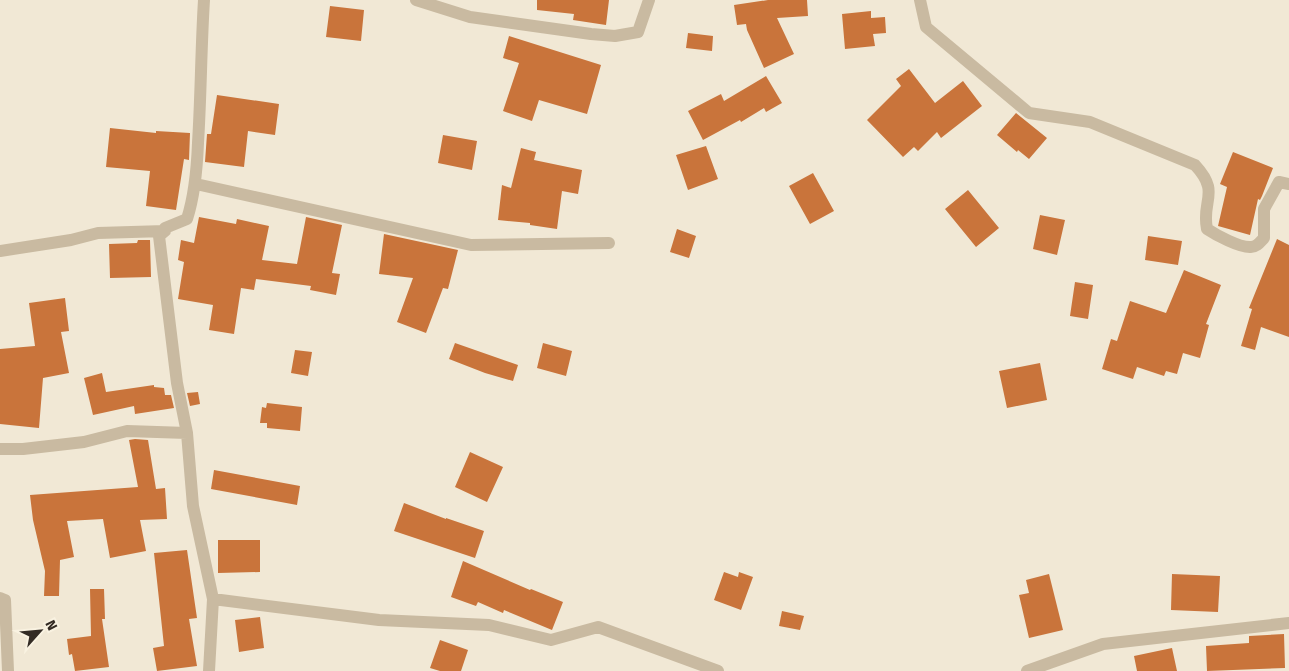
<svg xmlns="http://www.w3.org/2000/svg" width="1289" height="671" viewBox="0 0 1289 671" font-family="'Fira Sans',sans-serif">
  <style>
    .building { fill: #c9743b }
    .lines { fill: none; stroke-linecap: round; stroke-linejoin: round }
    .street { stroke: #c9baa1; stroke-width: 12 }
  </style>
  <rect width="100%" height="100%" fill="#f1e8d5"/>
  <!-- building -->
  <path class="building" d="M 537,0 L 609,0 L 606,25 L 573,20 L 574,14 L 537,10 Z
    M 768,0 L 807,0 L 808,16 L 777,18 L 794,54 L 764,68 L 747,30 L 746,24 L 737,25 L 734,5 Z
    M 330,6 L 364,10 L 361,41 L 326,37 Z
    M 871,11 L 871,18 L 885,17 L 886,33 L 873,34 L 875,46 L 845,49 L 842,14 Z
    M 688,33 L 713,36 L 712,51 L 686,48 Z
    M 509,36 L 601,65 L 587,114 L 539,100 L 532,121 L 503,111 L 519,63 L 503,58 Z
    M 909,69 L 935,103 L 963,81 L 982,106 L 941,138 L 937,132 L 918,151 L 914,147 L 903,157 L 867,120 L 901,86 L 896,79 Z
    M 766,76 L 782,103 L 766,112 L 764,108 L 741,122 L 740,120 L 703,140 L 688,111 L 721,94 L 724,101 Z
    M 217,95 L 279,104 L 275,135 L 248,131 L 244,167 L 205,162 L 207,134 L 211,134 Z
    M 1016,113 L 1047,138 L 1029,159 L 1018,150 L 1017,152 L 997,135 Z
    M 110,128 L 156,133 L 156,131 L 190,133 L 189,160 L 184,159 L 176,210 L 146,206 L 150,171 L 106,167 Z
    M 443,135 L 477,141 L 472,170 L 438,163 Z
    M 706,146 L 718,179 L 688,190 L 676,155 Z
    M 521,148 L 536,152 L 534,160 L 582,170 L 578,194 L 562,191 L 557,229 L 530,225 L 530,223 L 498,220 L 502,185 L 511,188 Z
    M 1233,152 L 1273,168 L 1262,196 L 1260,200 L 1258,199 L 1250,235 L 1218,226 L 1227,187 L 1220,184 Z
    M 813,173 L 834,211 L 810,224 L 789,186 Z
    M 968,190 L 999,228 L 976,247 L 945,209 Z
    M 1040,215 L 1065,220 L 1057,255 L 1033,249 Z
    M 199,217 L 236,224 L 237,219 L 269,226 L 262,260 L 297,264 L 306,217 L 342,225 L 332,273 L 340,274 L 336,295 L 310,290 L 311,286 L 256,279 L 254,290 L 241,288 L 234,334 L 209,330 L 213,305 L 178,299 L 184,262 L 178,260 L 181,240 L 194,243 Z
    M 677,229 L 696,236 L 689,258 L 670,252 Z
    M 384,234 L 458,250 L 448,289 L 443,288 L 426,333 L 397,322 L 413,278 L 379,274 Z
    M 1148,236 L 1182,241 L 1178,265 L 1145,260 Z
    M 1277,239 L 1289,245 L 1289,337 L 1261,327 L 1255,350 L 1241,346 L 1252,309 L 1249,308 Z
    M 138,240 L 150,240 L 151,277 L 110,278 L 109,244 L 137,243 Z
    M 1184,270 L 1221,285 L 1206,324 L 1209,325 L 1200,358 L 1183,353 L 1177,374 L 1166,371 L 1164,376 L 1137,367 L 1133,379 L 1102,369 L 1111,339 L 1117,341 L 1130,301 L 1166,313 Z
    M 1075,282 L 1093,285 L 1088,319 L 1070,316 Z
    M 65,298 L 69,331 L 61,332 L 69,373 L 43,378 L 39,428 L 0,424 L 0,349 L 35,346 L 29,303 Z
    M 455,343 L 518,365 L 513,381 L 485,373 L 449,359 Z
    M 543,343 L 572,351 L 566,376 L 537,368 Z
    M 295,350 L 312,352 L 308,376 L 291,373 Z
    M 1040,363 L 1047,400 L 1007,408 L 999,371 Z
    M 102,373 L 106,392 L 154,385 L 154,387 L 164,388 L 165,395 L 171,395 L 174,408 L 135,414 L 134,406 L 93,415 L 84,378 Z
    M 198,392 L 200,404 L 190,406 L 187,393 Z
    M 267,403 L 302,407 L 300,431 L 267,428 L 267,423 L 260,423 L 262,407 L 266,408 Z
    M 135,439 L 148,440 L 156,489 L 165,488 L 167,519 L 140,520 L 146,551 L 110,558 L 103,519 L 67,521 L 74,557 L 60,560 L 59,596 L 44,596 L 45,571 L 33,520 L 30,495 L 138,487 L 129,440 Z
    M 470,452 L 503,467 L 487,502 L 455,487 Z
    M 214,470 L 300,486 L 297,505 L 211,489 Z
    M 404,503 L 446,519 L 446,518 L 484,531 L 475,558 L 394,531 Z
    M 218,540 L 260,540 L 260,572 L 218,573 Z
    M 187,550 L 197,618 L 189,619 L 197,666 L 157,671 L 153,648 L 164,646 L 154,553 Z
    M 463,561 L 530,590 L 531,589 L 563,602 L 552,630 L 504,610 L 503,613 L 478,602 L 476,606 L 451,597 Z
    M 724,572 L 738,577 L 739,572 L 753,577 L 741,610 L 714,600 Z
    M 1049,574 L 1063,630 L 1029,638 L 1019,595 L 1029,593 L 1026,580 Z
    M 1172,574 L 1220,576 L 1218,612 L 1171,610 Z
    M 90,589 L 104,589 L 105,619 L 102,619 L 109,667 L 75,671 L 72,654 L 69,655 L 67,639 L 91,636 Z
    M 782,611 L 804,616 L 800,630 L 779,626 Z
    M 260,617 L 264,648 L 239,652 L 235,620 Z
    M 1284,634 L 1285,668 L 1207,671 L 1206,646 L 1249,643 L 1249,636 Z
    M 440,640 L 468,650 L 461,671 L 440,671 L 430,668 Z
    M 1172,648 L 1177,671 L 1137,671 L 1134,656 Z"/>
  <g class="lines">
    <!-- street -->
    <path class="street" d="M 204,0 C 201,48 201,95 198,143 C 197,169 195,194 187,219 L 165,228 L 165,231 L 159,236 L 177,383 L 187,433 L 193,506 L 213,599 L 379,620 L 489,625 L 551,640 L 598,627 L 718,671
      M 416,0 L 470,17 L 591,34 L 615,36 L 638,32 L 649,0
      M 920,0 L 926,27 L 1029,113 L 1090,122 L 1195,165 C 1221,193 1201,200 1207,229 C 1216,235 1240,248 1251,247 C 1257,247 1260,242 1264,238 L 1264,209 L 1279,182 L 1289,184
      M 196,184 L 471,245 L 609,243
      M 0,251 L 71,240 L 98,233 L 165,231
      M 0,449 L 23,449 L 84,442 L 127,431 L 187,433
      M 0,598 L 5,600 L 8,671
      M 209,671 L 213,599
      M 1027,671 L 1103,644 L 1289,623"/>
  </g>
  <!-- north arrow -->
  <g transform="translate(40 631) rotate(63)" stroke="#f9f2e1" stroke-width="4" paint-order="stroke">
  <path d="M0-4L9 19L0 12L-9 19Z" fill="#332b24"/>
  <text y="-8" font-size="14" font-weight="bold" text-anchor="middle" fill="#332b24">N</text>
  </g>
</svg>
